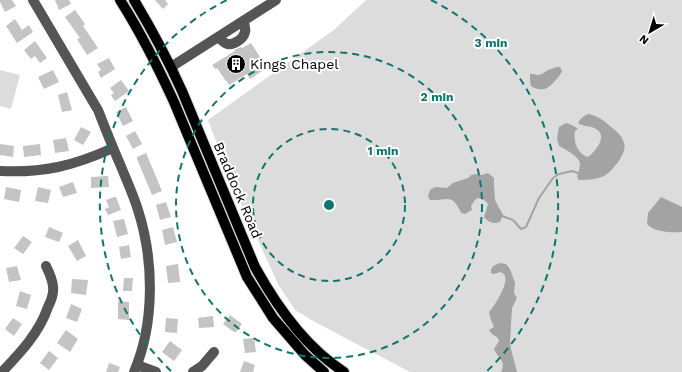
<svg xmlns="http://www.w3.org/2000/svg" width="682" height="372" viewBox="0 0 682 372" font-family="'Work Sans',sans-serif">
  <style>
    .green { fill: #dcdcdc }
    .water { fill: #a3a3a3 }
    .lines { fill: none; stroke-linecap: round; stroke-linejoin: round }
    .stream { stroke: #a3a3a3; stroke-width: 2 }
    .building { fill: #c4c4c4 }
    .major-casing { stroke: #dbdbdb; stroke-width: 12 }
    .minor { stroke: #555; stroke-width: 10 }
    .major { stroke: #000; stroke-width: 10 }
    .ring { fill: none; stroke: #0f766e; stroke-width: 2; stroke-dasharray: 7 5 }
    .labels { text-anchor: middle; stroke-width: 4; stroke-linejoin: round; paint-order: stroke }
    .poi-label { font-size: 14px; fill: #000; stroke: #fff; text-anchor: start }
    .street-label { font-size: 14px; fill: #000; stroke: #fff }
    .centre { fill: #0f766e; stroke: #fff; stroke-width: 2 }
    .ring-label { font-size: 12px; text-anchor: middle; font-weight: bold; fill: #0f766e; stroke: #fff; stroke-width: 4; stroke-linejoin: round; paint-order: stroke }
  </style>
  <rect width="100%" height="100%" fill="#fff"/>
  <!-- green -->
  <path class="green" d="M 366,0 L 682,0 L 682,372 L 410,372 L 315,322 L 295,310 L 278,284 L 234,188 L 208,120 L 335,29 Z
    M 0,70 L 20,75 L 11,109 L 0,106 Z"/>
  <!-- water -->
  <path class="water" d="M 557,67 L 560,67 L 562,71 C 560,76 550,88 544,89 C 539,90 534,88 531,86 L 530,81 L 530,74 L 532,74 L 538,75 L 542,74 L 548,70 Z
    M 589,114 C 597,116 604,120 610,126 C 616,131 622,135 624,143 C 628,152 612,172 604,176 C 597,179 588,180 579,180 L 577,177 C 578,173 580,168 580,164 C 580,157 565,149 559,146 L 557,139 L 559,127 L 566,123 C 570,124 575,126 578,129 L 575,131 C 573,141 577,154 588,157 C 597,150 609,134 594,128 C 588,125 583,127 578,123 C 581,118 583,116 589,114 Z
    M 488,173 L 494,178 L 494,186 L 495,200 L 503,215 L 500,222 C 493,224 489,223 484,217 L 488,204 C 486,200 481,199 478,198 L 475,200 L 471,206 L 472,210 L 465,214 L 461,213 C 452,192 447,201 430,200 L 428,196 L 430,190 L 435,187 L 447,188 L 453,183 L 468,178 L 471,175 L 476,174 L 482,175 Z
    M 661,197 L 682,207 L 682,232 C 671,233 654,232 647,224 L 648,213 Z
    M 500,263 L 506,264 L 510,269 L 515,283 L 514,293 L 517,298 L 512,308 L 510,342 L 511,349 L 517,372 L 501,372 C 502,370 503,367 503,365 C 502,358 496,355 494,349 L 499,341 L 498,338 L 492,334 L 489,330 L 494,327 L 491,320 L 489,312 C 494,307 508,284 505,277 C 505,274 503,274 501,272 L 493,274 L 491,273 L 491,270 L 493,266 Z"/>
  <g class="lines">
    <!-- stream -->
    <path class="stream" d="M 502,216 L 513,220 L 521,229 L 526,227 L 539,198 L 553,178 L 559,174 L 572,171 L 578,173"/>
  </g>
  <!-- building -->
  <path class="building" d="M 0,0 L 12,0 L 16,6 L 5,12 L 0,2 Z
    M 55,0 L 69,0 L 71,4 L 59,10 Z
    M 155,0 L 165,0 L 168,4 L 163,9 Z
    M 75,10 L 85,24 L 83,26 L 98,48 L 87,55 L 77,39 L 80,38 L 65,17 Z
    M 15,19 L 22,30 L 29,25 L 33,32 L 17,43 L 6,26 Z
    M 35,41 L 47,58 L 40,63 L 35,56 L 31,59 L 24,50 Z
    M 251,43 L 260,57 L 255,60 L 262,71 L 250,79 L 247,74 L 229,85 L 227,81 L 226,81 L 217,68 L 215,69 L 212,65 L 235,51 L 234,50 L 241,47 L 242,48 Z
    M 109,58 L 115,69 L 101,78 L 98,72 L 101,70 L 97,64 Z
    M 53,70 L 59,82 L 44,89 L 38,77 Z
    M 121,80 L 129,91 L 115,101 L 111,95 L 114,93 L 110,88 Z
    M 67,92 L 72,110 L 62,112 L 58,95 Z
    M 126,107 L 133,121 L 123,126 L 116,112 Z
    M 81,127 L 91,132 L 83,145 L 74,140 Z
    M 135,131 L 142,144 L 133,149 L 126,136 Z
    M 66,138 L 69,151 L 55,153 L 53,140 Z
    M 0,144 L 14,146 L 13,157 L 0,155 Z
    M 40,144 L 41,155 L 24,157 L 23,146 Z
    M 146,153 L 162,191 L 152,195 L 137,159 L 137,157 Z
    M 108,176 L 109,187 L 91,188 L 91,177 Z
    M 73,182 L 77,193 L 63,197 L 59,187 Z
    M 6,187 L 21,190 L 19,202 L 4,199 Z
    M 38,187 L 51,190 L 48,203 L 35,201 Z
    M 114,197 L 116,197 L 121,210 L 108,215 L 105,209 L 109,207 L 106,200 Z
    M 166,202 L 171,217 L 160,220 L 156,205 Z
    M 124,219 L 128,234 L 117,237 L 113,221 Z
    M 49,227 L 63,233 L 59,242 L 45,237 Z
    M 173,227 L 177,242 L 165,245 L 162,230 Z
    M 23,236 L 32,242 L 23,254 L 14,248 Z
    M 78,240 L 86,256 L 77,261 L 68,246 Z
    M 129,245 L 131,257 L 121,259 L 119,247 Z
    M 178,264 L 180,282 L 168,283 L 166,266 Z
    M 17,266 L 21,280 L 9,282 L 6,268 Z
    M 124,278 L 133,278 L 132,291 L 123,291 Z
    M 72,279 L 88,280 L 86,295 L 71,293 Z
    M 20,291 L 31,295 L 27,309 L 16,306 Z
    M 118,301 L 129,302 L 129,320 L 118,319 Z
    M 71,304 L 82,309 L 77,322 L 66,318 Z
    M 230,315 L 242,324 L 236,332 L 234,332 L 223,324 Z
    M 213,316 L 214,327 L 199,328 L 198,318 Z
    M 13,318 L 22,324 L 14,336 L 5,329 Z
    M 166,318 L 178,319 L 177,333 L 165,332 Z
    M 66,330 L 78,339 L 70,352 L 57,343 Z
    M 254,338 L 256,352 L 245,353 L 243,339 Z
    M 170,341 L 182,350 L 174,361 L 162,352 Z
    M 49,351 L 58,358 L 49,370 L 40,363 Z
    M 244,361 L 255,365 L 253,372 L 240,372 Z
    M 109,363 L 120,367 L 118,372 L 106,372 Z"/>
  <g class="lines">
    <defs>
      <path id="major" d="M 120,0 C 141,33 158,67 174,102 L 247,277 L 273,318 L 305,355 L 324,372
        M 134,0 C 152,30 168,60 182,91 L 255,267 C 277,307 305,347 344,372"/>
    </defs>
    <!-- major casing -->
    <use href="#major" class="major-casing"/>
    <!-- minor -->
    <path class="minor" d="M 33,0 L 92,100 L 98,110 C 105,128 112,146 120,164 C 126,179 133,194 138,210 C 154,260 155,323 134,372
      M 218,37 C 225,44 229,47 238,41 C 246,36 247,29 243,21
      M 171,67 L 276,0
      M 0,171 C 44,173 73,166 113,148
      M 137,365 L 156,372
      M 2,372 C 21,352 39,333 48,307 C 51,301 54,293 53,286 C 52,278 49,272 46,266
      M 193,372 L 202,366 L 214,352"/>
    <!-- major -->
    <use href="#major" class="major"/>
  </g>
  <!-- distance rings -->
  <g class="ring">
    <circle cx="329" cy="205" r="76"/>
    <circle cx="329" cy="205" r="153"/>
    <path d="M171 371A229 229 0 0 1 227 0M431 0A229 229 0 0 1 487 371"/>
  </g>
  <!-- icons -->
  <defs>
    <symbol id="building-disc" viewBox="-11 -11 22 22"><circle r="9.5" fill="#000" stroke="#fff"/><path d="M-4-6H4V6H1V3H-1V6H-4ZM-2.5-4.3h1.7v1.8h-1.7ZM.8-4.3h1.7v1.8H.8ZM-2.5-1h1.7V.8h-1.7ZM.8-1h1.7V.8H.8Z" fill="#fff"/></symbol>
  </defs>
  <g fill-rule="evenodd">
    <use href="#building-disc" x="225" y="53" width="22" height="22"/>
  </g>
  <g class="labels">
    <!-- poi labels -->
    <g class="poi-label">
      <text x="250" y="69">Kings Chapel</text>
    </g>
    <!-- street labels -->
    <g class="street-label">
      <text transform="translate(238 190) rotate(67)" y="5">Braddock Road</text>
    </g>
  </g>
  <circle cx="329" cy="205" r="6" class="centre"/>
  <g class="ring-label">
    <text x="491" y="47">3 min</text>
    <text x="437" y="101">2 min</text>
    <text x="383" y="155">1 min</text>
  </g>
  <!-- north arrow -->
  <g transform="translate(650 32) rotate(218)" stroke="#ffffff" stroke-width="3" paint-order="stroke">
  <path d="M0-3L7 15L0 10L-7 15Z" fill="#000000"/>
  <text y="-6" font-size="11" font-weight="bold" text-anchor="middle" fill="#000000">N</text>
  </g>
</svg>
